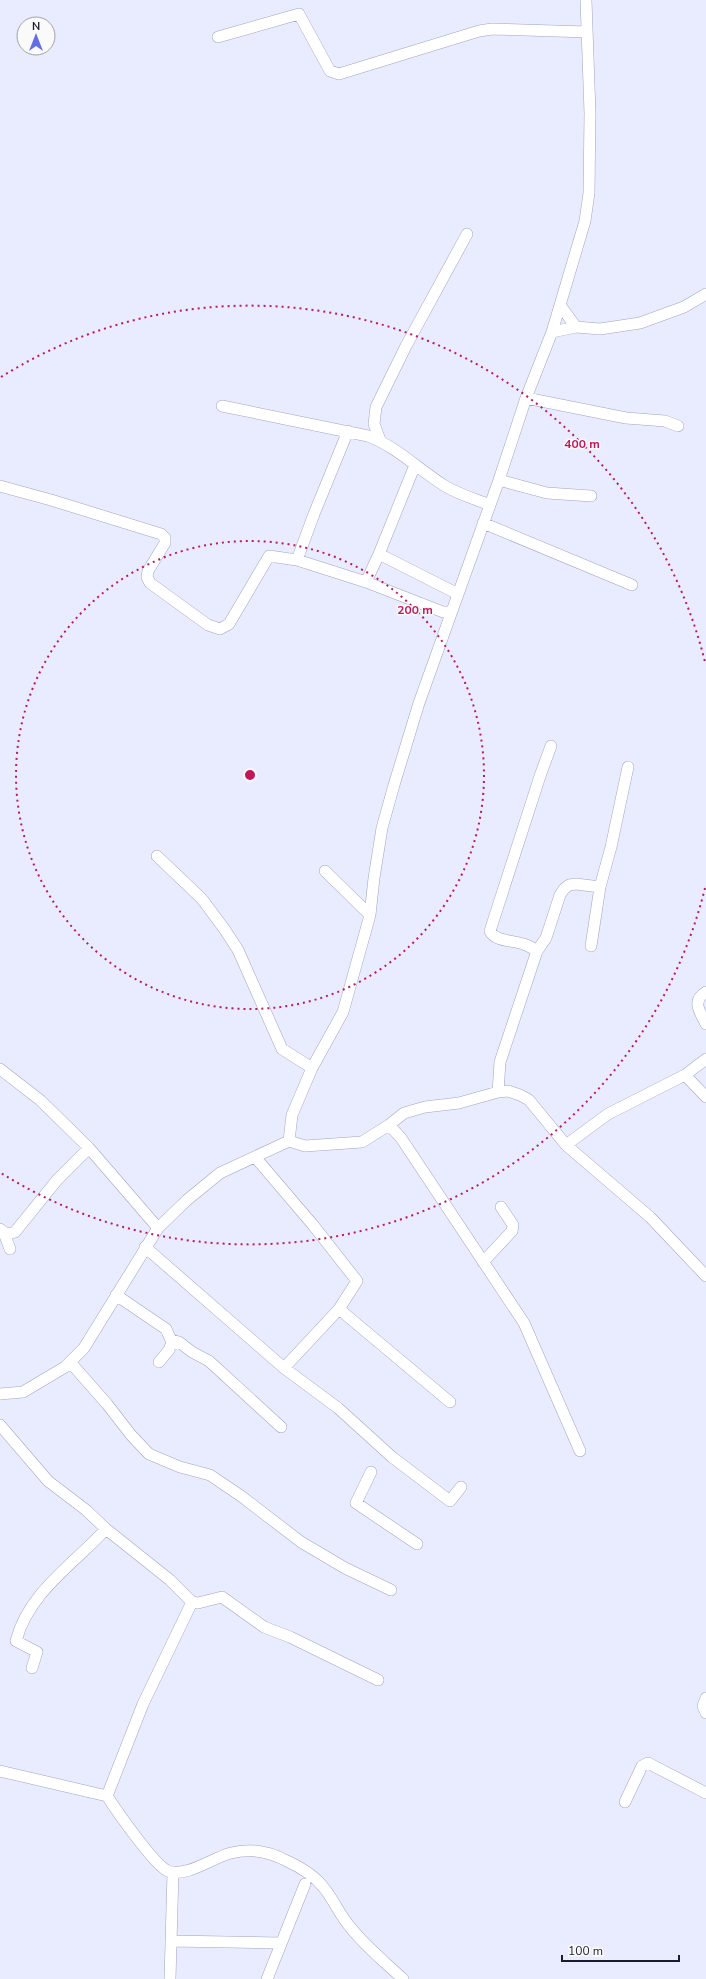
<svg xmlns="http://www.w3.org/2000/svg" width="706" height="1979" viewBox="0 0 706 1979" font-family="'Nunito Sans',sans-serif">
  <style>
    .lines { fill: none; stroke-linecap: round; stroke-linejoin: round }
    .minor-casing { stroke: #9fa5c1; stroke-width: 12 }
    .minor { stroke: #fff; stroke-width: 11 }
    .ring { fill: none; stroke: #c2185b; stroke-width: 2; stroke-dasharray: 2 4 }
    .centre { fill: #c2185b; stroke: #fafafa; stroke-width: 2 }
    .ring-label { font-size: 12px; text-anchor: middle; font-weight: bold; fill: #c2185b; stroke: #fafafa; stroke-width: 3; stroke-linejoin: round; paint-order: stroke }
  </style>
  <rect width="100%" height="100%" fill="#e8ecfe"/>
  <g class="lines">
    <defs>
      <path id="minor" d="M 218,37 L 299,14 L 330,71 L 339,74 L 479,31 L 492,29 L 587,32
        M 560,305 L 576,327
        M 552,332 L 576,327 L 600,329 L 640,323 L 684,307 L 706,294
        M 526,398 L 626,418 L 665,421 L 678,426
        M 222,406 L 368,436 C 397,447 418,469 445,486 C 458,494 475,499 490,505
        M 380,440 L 374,424 L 376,407 L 406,346 L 467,234
        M 415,465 L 379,554 L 458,594
        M 499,480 L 547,493 L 591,496
        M 0,486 L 51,500 L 161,534 L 165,538 L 165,543 L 148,571 L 147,577 L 150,583 L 208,625 L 220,629 L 229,624 L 269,556 L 297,560 L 314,514 L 348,431
        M 483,523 L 632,585
        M 297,560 L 366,582 L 443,612 L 451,612
        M 366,582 L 379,554
        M 157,856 L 202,899 L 225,930 L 238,950 L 282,1049 L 312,1068
        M 325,871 L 370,915
        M 591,946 L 600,887
        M 537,951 C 532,948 528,945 523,944 C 513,940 495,942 490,931 L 540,776 L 551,746
        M 706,992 C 691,1001 700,1012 706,1024
        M 0,1069 L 40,1100 L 89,1148 L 158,1228
        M 685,1075 L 706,1097
        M 498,1092 L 500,1062 L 537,951 L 546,938 L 560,895 L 564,889 L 569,885 L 576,884 L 600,887 L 611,847 L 628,767
        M 389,1125 L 404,1113 L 425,1107 L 459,1103 L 498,1092 L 508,1091 L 520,1095 L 529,1100 L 566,1145 L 650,1217 L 706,1276
        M 289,1141 L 292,1115 L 312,1068 L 343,1012 L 370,915 L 374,878 L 382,828 L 394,785 L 419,703 L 499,480 L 526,398 L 552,332 L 585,221 L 589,193 L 590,113 L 586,0
        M 566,1145 L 608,1114 L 685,1075 L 706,1059
        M 255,1157 L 313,1225 L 357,1281 L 339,1309 L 284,1368
        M 0,1229 C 5,1234 9,1234 15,1232 L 57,1180 L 89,1148
        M 4,1233 L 10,1249
        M 145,1247 L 284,1368 L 338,1408 L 392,1457 L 450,1501 L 461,1487
        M 483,1262 L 512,1231 L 513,1225 L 501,1207
        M 116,1295 L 166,1329 L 171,1340 L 179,1342 L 171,1345 L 169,1350 L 159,1362
        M 339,1309 L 450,1402
        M 179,1342 L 192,1352 L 209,1361 L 281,1427
        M 70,1362 L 107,1404 L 131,1435 L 149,1454 L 180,1467 L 210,1475 L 241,1496 L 301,1542 L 345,1568 L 391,1590
        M 0,1394 L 23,1392 L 65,1367 L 84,1348 L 158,1228 L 187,1200 L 220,1173 L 289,1141 L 305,1146 L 362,1142 L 389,1125 L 401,1138 L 524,1323 L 580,1451
        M 0,1425 L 48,1481 L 86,1510 L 106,1529 L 170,1580 L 192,1602 L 198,1603 L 222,1597 L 264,1627 L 290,1637 L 378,1680
        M 371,1472 L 356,1503 L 417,1544
        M 32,1668 L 37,1652 L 16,1641 C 28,1593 74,1564 106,1529
        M 706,1698 L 703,1706 L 706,1713
        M 0,1771 L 107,1796 C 116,1810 155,1866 168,1871 C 186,1878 214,1857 231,1853 C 250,1848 270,1852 287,1861 C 300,1867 315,1876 324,1888 C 334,1900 340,1916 351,1928 C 366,1947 386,1963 403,1979
        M 107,1796 L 143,1704 L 192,1602
        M 625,1802 L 642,1766 L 648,1763 L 706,1793
        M 171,1941 L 280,1943
        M 170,1979 L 173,1872
        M 267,1979 L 305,1884"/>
    </defs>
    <!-- minor casing -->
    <use href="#minor" class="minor-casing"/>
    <!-- minor -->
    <use href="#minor" class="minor"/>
  </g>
  <!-- distance rings -->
  <g class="ring">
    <circle cx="250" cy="775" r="234"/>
    <path d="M705 888A469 469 0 0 1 1 1173M1 377A469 469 0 0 1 705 662"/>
  </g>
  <circle cx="250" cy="775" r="6" class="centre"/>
  <g class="ring-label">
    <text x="582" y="448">400 m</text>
    <text x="415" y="614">200 m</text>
  </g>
  <!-- north arrow -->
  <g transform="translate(36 36)"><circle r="19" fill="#fafafa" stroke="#a1a2a6"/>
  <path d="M0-3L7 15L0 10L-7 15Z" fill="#616ee6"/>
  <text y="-6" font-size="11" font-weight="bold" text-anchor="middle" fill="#1b1d27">N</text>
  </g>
  <!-- scale -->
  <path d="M562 1955v6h117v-6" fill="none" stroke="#1b1d27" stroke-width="2"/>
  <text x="568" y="1955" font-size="12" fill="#1b1d27" stroke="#fafafa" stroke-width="3" paint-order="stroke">100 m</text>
</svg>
